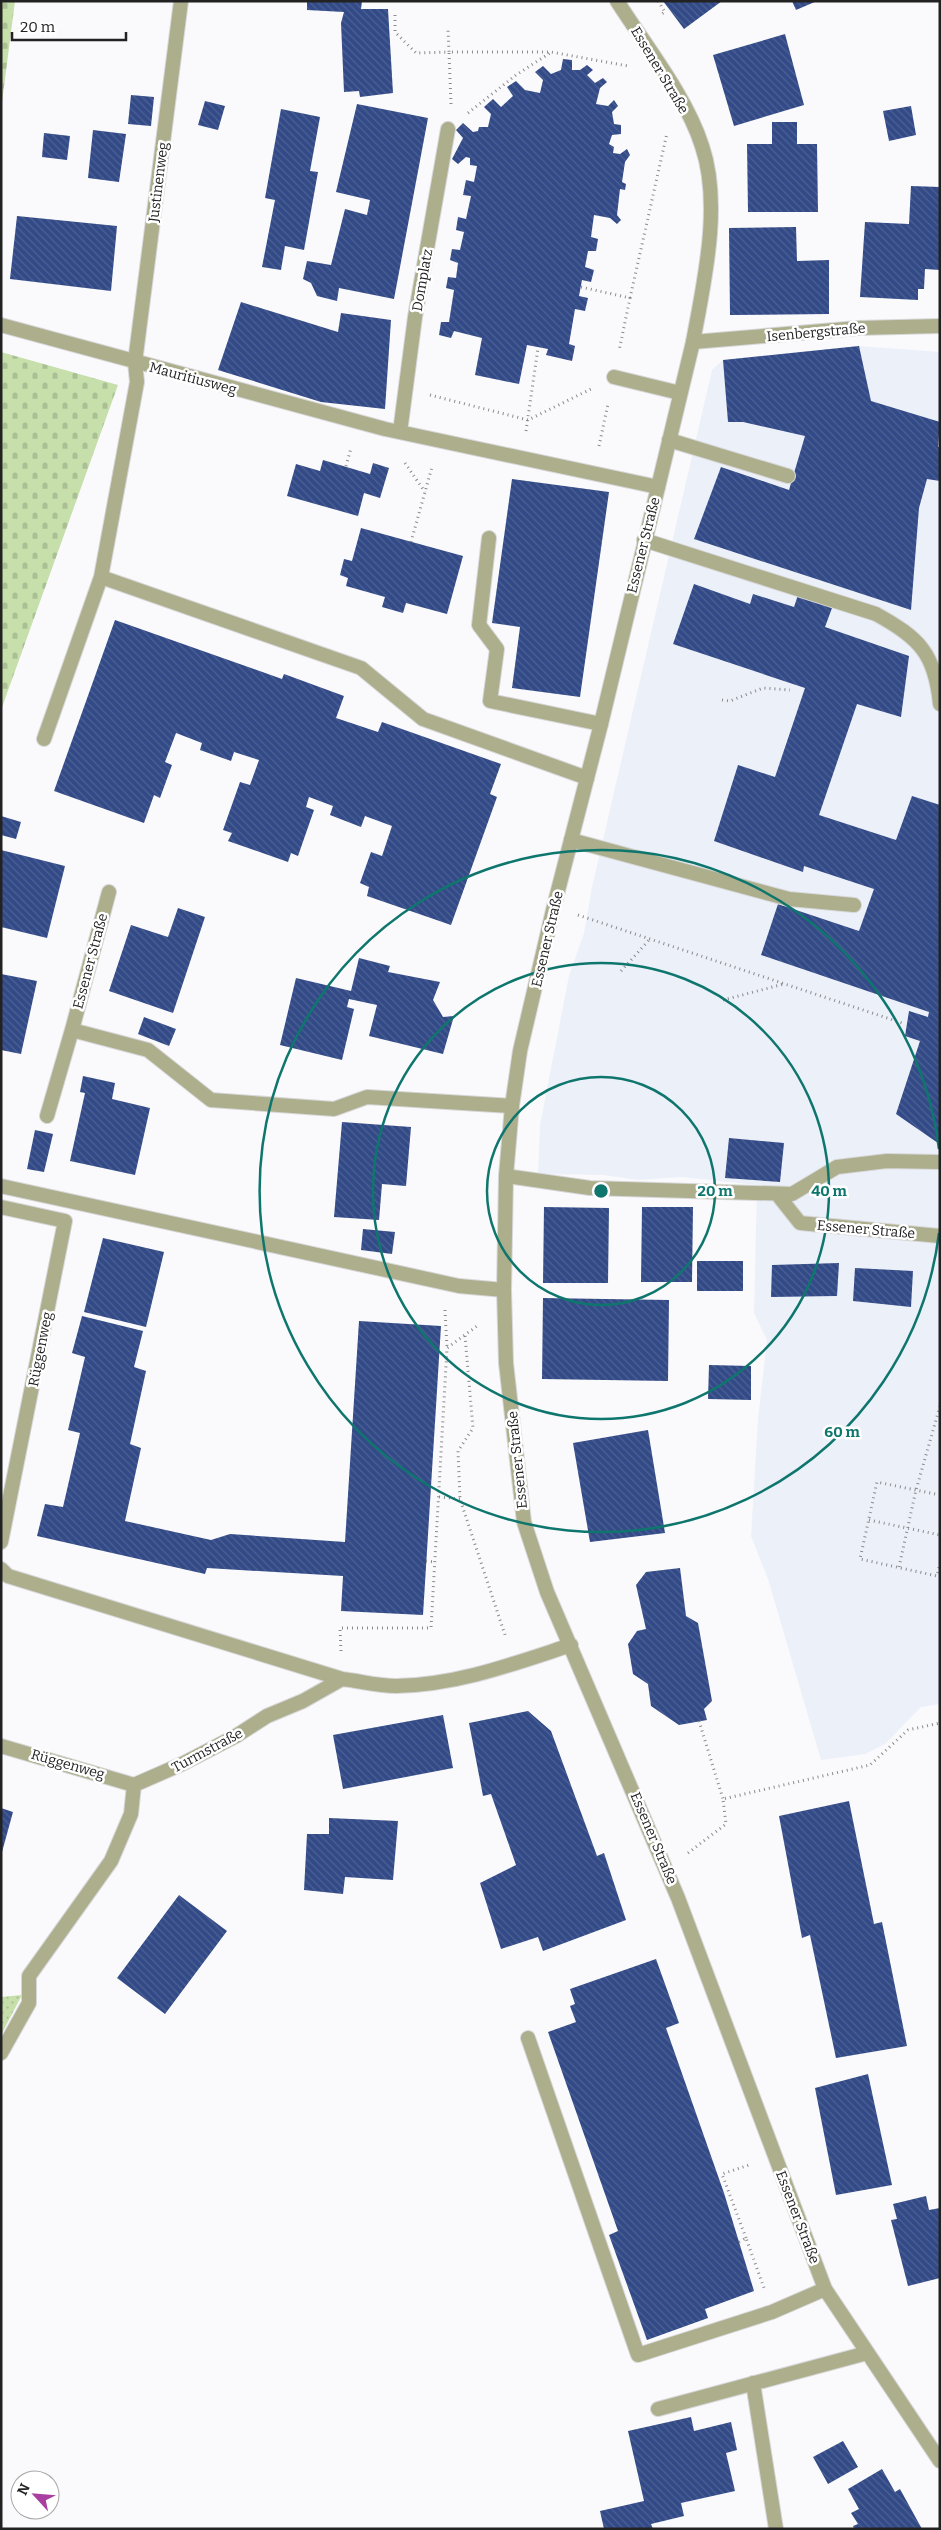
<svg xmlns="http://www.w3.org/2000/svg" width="941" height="2530" viewBox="0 0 941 2530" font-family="Bitter,serif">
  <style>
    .built { fill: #ecf0f9 }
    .grass { fill: url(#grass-dots) }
    .cemetery { fill: url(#cemetery-stones) }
    .building { fill: url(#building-back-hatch) }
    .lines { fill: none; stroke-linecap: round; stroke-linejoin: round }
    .service-casing { stroke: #d7d7d9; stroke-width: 16 }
    .minor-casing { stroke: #d7d7d9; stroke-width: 16 }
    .tertiary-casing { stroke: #d7d7d9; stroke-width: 16 }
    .path { stroke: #8b8b8c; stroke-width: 3; stroke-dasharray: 1 4; stroke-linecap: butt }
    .service { stroke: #acae8c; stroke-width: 14 }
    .minor { stroke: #acae8c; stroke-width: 14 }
    .tertiary { stroke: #acae8c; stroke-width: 14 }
    .ring { fill: none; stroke: #0f766e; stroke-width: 2.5 }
    .labels { text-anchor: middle; stroke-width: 5; stroke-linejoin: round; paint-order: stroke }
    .street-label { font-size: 14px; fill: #222223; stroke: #fff }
    .centre { fill: #0f766e; stroke: #fff; stroke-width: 2.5 }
    .ring-label { font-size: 15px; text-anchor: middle; font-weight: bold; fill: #0f766e; stroke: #fff; stroke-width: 5; stroke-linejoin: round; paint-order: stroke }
  </style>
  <defs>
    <pattern id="grass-dots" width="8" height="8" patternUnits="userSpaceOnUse" patternTransform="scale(1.25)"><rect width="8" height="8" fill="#c6dfab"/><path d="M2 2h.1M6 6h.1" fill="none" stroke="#aabf93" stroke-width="1.8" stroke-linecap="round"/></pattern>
    <pattern id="cemetery-stones" width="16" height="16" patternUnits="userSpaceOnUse" patternTransform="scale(1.25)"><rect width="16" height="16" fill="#c6dfab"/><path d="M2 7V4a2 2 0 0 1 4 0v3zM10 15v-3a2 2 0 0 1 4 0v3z" fill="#aabf93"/></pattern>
    <pattern id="building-back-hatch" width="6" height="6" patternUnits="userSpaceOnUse" patternTransform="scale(1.25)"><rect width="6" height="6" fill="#324a87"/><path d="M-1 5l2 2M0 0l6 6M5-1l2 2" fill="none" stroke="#4e6192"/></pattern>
  </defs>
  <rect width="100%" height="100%" fill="#fafafc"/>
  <!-- built -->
  <path class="built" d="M 859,346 L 940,352 L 940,1704 L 921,1707 L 885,1744 L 865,1754 L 821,1760 L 768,1579 L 751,1536 L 758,1419 L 767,1340 L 754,1313 L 757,1185 L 681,1177 L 638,1180 L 603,1175 L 538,1174 L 540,1125 L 569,976 L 584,933 L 592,887 L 712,370 L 723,360 Z"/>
  <!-- grass -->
  <path class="grass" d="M 22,1995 L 1,2035 L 1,1997 Z"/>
  <!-- cemetery -->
  <path class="cemetery" d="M 1,1 L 15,1 L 1,110 Z
    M 1,352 L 118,385 L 1,710 Z"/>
  <!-- building -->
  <path class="building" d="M 307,1 L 362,1 L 361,9 L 388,9 L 393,93 L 360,97 L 359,91 L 344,92 L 341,23 L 344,12 L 307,10 Z
    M 663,1 L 722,1 L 684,29 Z
    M 792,1 L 817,1 L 796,10 Z
    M 785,34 L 804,105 L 734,126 L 713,55 Z
    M 563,59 L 572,60 L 572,70 L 580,70 L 587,65 L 593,70 L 587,75 L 595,83 L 603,78 L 607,82 L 600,88 L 596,104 L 608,106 L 614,100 L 618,106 L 612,112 L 614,124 L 621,125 L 621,134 L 612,135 L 609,144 L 614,147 L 613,153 L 620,154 L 627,149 L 630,155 L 625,162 L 622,182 L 626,184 L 625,190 L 620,189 L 617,215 L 621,220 L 617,224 L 610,218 L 594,215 L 591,237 L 598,239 L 596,251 L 588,251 L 585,267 L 594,270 L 591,282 L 582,280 L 579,296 L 588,298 L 585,311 L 575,309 L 569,344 L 575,346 L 572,361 L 546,355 L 548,349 L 527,345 L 519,384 L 475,375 L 482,338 L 454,331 L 451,338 L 439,335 L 441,322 L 449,322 L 454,290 L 446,288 L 448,277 L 456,278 L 458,263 L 450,260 L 452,249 L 460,250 L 464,232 L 456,230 L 458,217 L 466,219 L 471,196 L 463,195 L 466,180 L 474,182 L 477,166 L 470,165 L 470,158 L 466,157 L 458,164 L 452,159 L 463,138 L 456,130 L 463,123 L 473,132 L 478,131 L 479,127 L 488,127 L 491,114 L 484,107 L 493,99 L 501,107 L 513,96 L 507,87 L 516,81 L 525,90 L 540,93 L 543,80 L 535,72 L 543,66 L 551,74 L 561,70 Z
    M 131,95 L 154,97 L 151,126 L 128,124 Z
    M 205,101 L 225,106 L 218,130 L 198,125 Z
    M 357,104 L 428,118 L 394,299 L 339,288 L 337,301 L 317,296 L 311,283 L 303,279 L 307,261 L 331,265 L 345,209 L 367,215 L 370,200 L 336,192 Z
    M 911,106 L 916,135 L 889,141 L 883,111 Z
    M 281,109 L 320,117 L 310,171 L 318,172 L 304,250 L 285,246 L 281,270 L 262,267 L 275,200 L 265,198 Z
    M 772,122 L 797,122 L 797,144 L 817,144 L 818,212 L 748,212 L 747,144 L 772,144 Z
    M 93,130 L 126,134 L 119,182 L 88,178 Z
    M 44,133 L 70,136 L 67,160 L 42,157 Z
    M 911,186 L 940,187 L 940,270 L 925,269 L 924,289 L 918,289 L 918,300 L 860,297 L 865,222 L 909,224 Z
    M 17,216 L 117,226 L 111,291 L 10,279 Z
    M 796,227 L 797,261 L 829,260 L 829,314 L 730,315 L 729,228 Z
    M 241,302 L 338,332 L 341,313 L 391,320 L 385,409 L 321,402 L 218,370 Z
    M 859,346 L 871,401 L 940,422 L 938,447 L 940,447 L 940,481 L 927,479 L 919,508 L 911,610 L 694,539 L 721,467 L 789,490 L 805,436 L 743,422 L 728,422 L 723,360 Z
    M 323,460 L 370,474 L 373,463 L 389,468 L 380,498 L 364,493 L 358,516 L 287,496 L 296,464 L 320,471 Z
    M 512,479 L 609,492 L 580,697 L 512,688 L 520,627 L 492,623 Z
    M 361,528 L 463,556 L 447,614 L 406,603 L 403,613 L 382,607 L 385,597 L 346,586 L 348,578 L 340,575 L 344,559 L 352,561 Z
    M 694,584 L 750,604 L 753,594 L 794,607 L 798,595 L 832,608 L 825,627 L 909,656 L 901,717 L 857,704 L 819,815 L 896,840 L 912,796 L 940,805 L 940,1154 L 938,1143 L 896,1114 L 920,1041 L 905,1036 L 909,1011 L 928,1017 L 929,1012 L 761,955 L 778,904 L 859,931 L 874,889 L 804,866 L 803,872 L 714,841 L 738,765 L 775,777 L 805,688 L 673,644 Z
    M 115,620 L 282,679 L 284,674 L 344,696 L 336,718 L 378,732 L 382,722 L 501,764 L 490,794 L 497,797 L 451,925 L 367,896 L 369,887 L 360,883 L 371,852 L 382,856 L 392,826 L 365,816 L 361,827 L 330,815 L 333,806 L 309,797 L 306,807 L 314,810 L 298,856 L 291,853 L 288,862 L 228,841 L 232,833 L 223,830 L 240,782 L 250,785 L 259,760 L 234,752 L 231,761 L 200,750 L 202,743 L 176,733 L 165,762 L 172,765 L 160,798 L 154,795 L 144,823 L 54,791 Z
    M 1,816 L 21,822 L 16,839 L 1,835 Z
    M 1,850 L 65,866 L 47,938 L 1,927 Z
    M 178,908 L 205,917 L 173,1013 L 109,991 L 131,925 L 168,937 Z
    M 359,958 L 390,966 L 388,972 L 440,982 L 433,1000 L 443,1017 L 454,1016 L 443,1054 L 369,1036 L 377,1005 L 349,999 L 347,1007 L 354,1009 L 342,1060 L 280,1045 L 296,978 L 351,991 Z
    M 1,974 L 37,981 L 21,1054 L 1,1050 Z
    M 144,1017 L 176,1029 L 169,1046 L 138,1034 Z
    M 83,1076 L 115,1083 L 112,1099 L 150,1108 L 135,1175 L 70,1161 L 85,1093 L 80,1092 Z
    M 342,1122 L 411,1127 L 406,1186 L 382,1184 L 379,1220 L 334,1217 Z
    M 35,1130 L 53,1134 L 44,1172 L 27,1169 Z
    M 729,1138 L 784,1143 L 780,1182 L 725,1178 Z
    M 544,1207 L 609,1208 L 608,1283 L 543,1283 Z
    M 642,1207 L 693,1207 L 692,1282 L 641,1282 Z
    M 363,1229 L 395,1232 L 392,1254 L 361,1250 Z
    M 103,1238 L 164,1252 L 146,1327 L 84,1312 Z
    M 697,1261 L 743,1261 L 743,1291 L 697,1291 Z
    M 839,1263 L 837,1296 L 771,1297 L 772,1265 Z
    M 855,1268 L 913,1271 L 911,1307 L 853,1301 Z
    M 543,1298 L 669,1300 L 668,1381 L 542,1379 Z
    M 82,1316 L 143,1331 L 134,1367 L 146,1371 L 130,1444 L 141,1448 L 125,1521 L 211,1540 L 230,1534 L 345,1542 L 359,1321 L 441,1326 L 423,1615 L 341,1611 L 343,1576 L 207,1568 L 205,1574 L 37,1536 L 45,1504 L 63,1507 L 80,1433 L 68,1430 L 85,1357 L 72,1353 Z
    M 709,1365 L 751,1366 L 751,1400 L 708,1399 Z
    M 648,1430 L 665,1533 L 590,1542 L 573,1443 Z
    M 680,1568 L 686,1616 L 698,1623 L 712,1701 L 704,1709 L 707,1720 L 679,1725 L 651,1706 L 648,1684 L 633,1674 L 628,1644 L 637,1631 L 646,1629 L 636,1585 L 646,1572 Z
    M 528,1711 L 551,1731 L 597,1856 L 604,1853 L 626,1920 L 543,1951 L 538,1937 L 501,1949 L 480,1883 L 516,1865 L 491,1794 L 483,1796 L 469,1723 Z
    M 443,1715 L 453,1768 L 343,1789 L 333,1735 Z
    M 849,1801 L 874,1924 L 882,1922 L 907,2046 L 836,2058 L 810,1935 L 802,1938 L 779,1816 Z
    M 1,1808 L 13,1812 L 2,1852 L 1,1852 Z
    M 329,1818 L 398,1821 L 393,1880 L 345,1877 L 343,1894 L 304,1890 L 307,1834 L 329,1834 Z
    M 179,1895 L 227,1931 L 165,2014 L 117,1978 Z
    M 656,1959 L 679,2023 L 666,2028 L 724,2193 L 754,2291 L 705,2309 L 708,2318 L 647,2340 L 609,2235 L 618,2231 L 548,2032 L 576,2022 L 570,2006 L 575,2004 L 570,1989 Z
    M 868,2074 L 892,2185 L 836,2195 L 815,2088 Z
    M 926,2196 L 929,2210 L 940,2208 L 940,2278 L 908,2286 L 891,2220 L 897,2219 L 893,2204 Z
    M 691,2417 L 694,2431 L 731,2422 L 737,2450 L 726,2453 L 735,2491 L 681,2503 L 684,2516 L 651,2524 L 653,2529 L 604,2529 L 600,2511 L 644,2501 L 628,2431 Z
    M 843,2441 L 858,2467 L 828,2484 L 813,2457 Z
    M 882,2469 L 895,2492 L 900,2489 L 922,2529 L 854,2529 L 853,2526 L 858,2524 L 851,2513 L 859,2509 L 848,2489 Z"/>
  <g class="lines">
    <defs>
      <path id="service" d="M 614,377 L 680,393
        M 669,440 L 788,476
        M 489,538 L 479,625 L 497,649 L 490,701 L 601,724
        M 644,540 L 876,614 C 919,638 935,653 940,704
        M 101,577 L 361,668 L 423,719 L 587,778
        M 44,739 L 101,577 L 137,382 L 135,362
        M 571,840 L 789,899 L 854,905
        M 72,1030 L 109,892
        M 47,1116 L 72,1030 L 148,1050 L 211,1100 L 334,1109 L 367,1097 L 512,1106
        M 506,1176 L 590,1188 L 792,1194 L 837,1167 L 887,1161 L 940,1162
        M 1,1186 L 459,1286 L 504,1290
        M 777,1194 L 800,1223 L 940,1236
        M 528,2038 L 638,2355 L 772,2312 L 825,2289
        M 753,2383 L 776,2529
        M 658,2409 L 867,2353"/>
      <path id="minor" d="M 1,325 L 385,429 L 658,487
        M 693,342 L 858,328 L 940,326
        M 135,362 L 181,1
        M 400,432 L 415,317 L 448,129
        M 1,1207 L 65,1221 L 1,1542
        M 1,1569 L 8,1576 L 342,1679 C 360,1681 378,1686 396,1686 C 457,1685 513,1664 571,1645
        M 1,1746 L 134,1785
        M 134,1785 L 182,1764 L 236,1736 L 267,1716 L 303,1701 L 342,1679
        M 1,2053 L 29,2003 L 29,1976 L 111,1861 L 131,1814 L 134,1785"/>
      <path id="tertiary" d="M 617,1 C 645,45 686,96 702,146 C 722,205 704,282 693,342 L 601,724 L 554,906 L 520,1051 L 512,1106 L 506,1176 L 504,1290 L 506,1363 L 524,1522 L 547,1592 L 678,1898 L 825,2289 L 940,2461"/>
    </defs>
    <!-- service casing -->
    <use href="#service" class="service-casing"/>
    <!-- minor casing -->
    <use href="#minor" class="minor-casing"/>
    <!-- tertiary casing -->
    <use href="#tertiary" class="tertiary-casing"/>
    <!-- path -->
    <path class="path" d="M 658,1 L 665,12 L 660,15
      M 395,15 L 395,32 L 416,53 L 449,52 L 448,29
      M 451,104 L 449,52 L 551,52 L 628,66
      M 468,113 L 516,75 L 550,53
      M 581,287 L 630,298 L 619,351
      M 630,298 L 667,133
      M 430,395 L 528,420 L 591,389
      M 526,431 L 538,348
      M 599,446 L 608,404
      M 405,463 L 425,492
      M 346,466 L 351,448
      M 411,542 L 432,467
      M 722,700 L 730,701 L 763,688 L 790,690
      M 578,915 L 902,1023
      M 621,971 L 650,939
      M 723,1000 L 784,984
      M 445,1310 L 447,1348
      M 465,1336 L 473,1428 L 458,1451 L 460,1499 L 506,1638
      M 940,1495 L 877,1482 L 860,1559 L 937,1576 L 940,1563
      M 439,1497 L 460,1499
      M 869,1520 L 940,1535
      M 426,1561 L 435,1562
      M 899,1567 L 916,1490 L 940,1406
      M 341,1651 L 340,1628 L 431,1628 L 447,1348 L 477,1326
      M 699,1721 L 723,1799
      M 688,1853 L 726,1824 L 723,1799 L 870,1765 L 908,1730 L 940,1723
      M 746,2238 L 722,2174 L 749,2165
      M 739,2242 L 746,2238 L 764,2288"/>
    <!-- service -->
    <use href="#service" class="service"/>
    <!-- minor -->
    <use href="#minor" class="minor"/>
    <!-- tertiary -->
    <use href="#tertiary" class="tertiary"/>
  </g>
  <!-- distance rings -->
  <g class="ring">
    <circle cx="601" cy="1191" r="114"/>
    <circle cx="601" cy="1191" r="228"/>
    <path d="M939 1233A341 341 0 1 1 939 1149"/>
  </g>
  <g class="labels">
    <!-- street labels -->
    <g class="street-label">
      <text transform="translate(660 70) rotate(59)" y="5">Essener Straße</text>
      <text transform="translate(158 182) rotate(-83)" y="5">Justinenweg</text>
      <text transform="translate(422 280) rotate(-80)" y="5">Domplatz</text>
      <text transform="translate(816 332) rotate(-5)" y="5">Isenbergstraße</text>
      <text transform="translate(193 378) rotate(15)" y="5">Mauritiusweg</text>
      <text transform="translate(643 545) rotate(-76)" y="5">Essener Straße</text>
      <text transform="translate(547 939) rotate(-77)" y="5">Essener Straße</text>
      <text transform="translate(90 961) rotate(-75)" y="5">Essener Straße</text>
      <text transform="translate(866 1229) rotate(5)" y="5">Essener Straße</text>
      <text transform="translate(40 1349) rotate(-79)" y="5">Rüggenweg</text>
      <text transform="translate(517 1460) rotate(-96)" y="5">Essener Straße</text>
      <text transform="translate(207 1750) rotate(-28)" y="5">Turmstraße</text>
      <text transform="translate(68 1764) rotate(16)" y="5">Rüggenweg</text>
      <text transform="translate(654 1838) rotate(67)" y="5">Essener Straße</text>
      <text transform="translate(798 2217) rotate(69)" y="5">Essener Straße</text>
    </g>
  </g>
  <circle cx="601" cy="1191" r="8" class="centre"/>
  <g class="ring-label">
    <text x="715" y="1196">20 m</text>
    <text x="829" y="1196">40 m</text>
    <text x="842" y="1437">60 m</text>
  </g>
  <!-- border -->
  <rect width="941" height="2530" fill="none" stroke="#222223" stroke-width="5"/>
  <!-- north arrow -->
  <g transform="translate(35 2495) rotate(296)"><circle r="24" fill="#ffffff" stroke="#a7a7a7"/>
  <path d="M0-4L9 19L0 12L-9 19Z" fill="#a83fa1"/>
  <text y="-8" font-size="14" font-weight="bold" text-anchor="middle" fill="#222223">N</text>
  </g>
  <!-- scale -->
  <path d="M12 32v8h114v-8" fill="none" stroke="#222223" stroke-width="2.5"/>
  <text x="20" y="32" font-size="15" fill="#222223" stroke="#ffffff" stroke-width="4" paint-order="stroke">20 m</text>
</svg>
